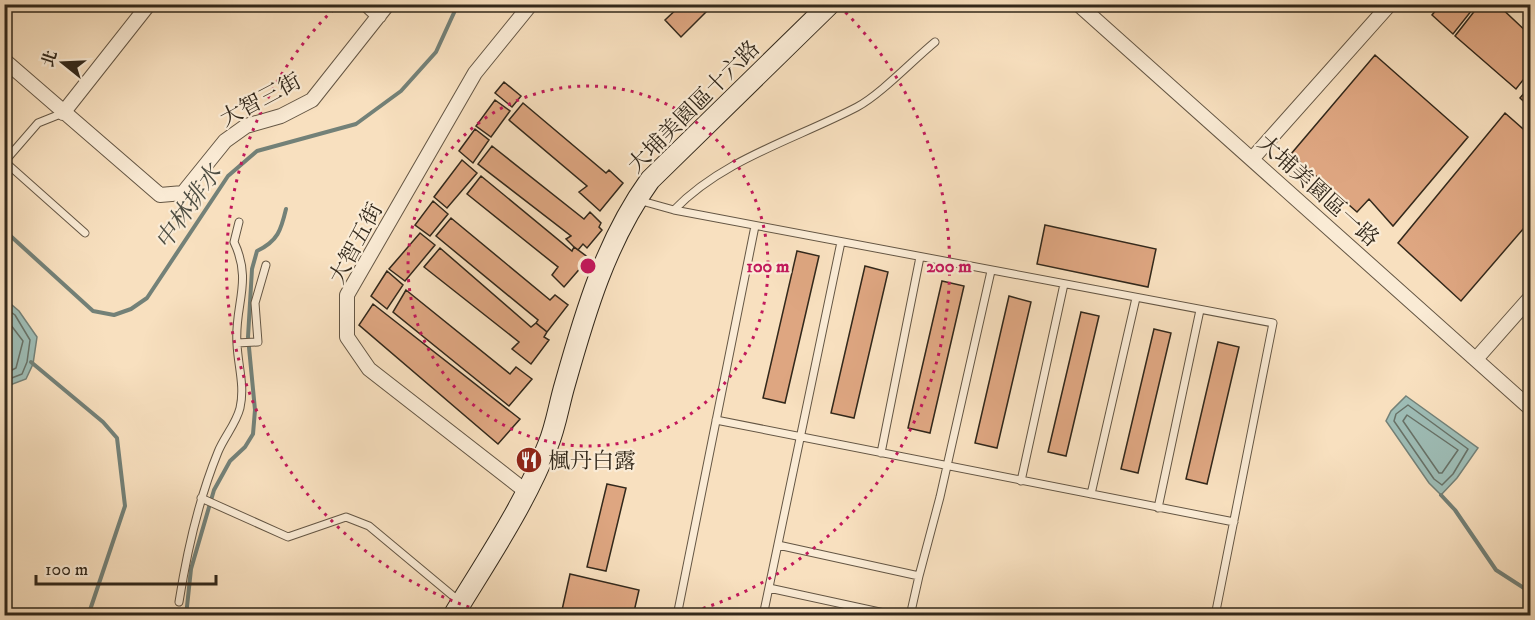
<svg xmlns="http://www.w3.org/2000/svg" width="1535" height="620" viewBox="0 0 1535 620" font-family="'IM FELL DW Pica','Noto Serif TC',serif">
  <style>
    .water { fill: #9ebdb6; stroke: #738178; stroke-width: 1.5 }
    .lines { fill: none; stroke-linecap: round; stroke-linejoin: round }
    .shore { stroke: #687268; stroke-width: 1.5 }
    .stream { stroke: #738178; stroke-width: 4 }
    .building { fill: #dea681; stroke: #32281b; stroke-width: 1.5 }
    .lane-casing { stroke: #645644; stroke-width: 9 }
    .street-casing { stroke: #645644; stroke-width: 16 }
    .secondary-casing { stroke: #32281b; stroke-width: 22 }
    .lane { stroke: #faebd5; stroke-width: 7 }
    .street { stroke: #faebd5; stroke-width: 14 }
    .secondary { stroke: #faebd5; stroke-width: 20 }
    .ring { fill: none; stroke: #c2185b; stroke-width: 3; stroke-dasharray: 3 6 }
    .labels { text-anchor: middle; stroke-width: 4.5; stroke-linejoin: round; paint-order: stroke }
    .street-label { font-size: 22px; fill: #32281b; stroke: #faebd5 }
    .poi-label { font-size: 22px; fill: #32281b; stroke: #faebd5; text-anchor: start }
    .water-label { font-size: 24px; font-style: italic; fill: #4d4d42; stroke: #faebd5 }
    .centre { fill: #c2185b; stroke: #faebd5; stroke-width: 3 }
    .ring-label { font-size: 18px; text-anchor: middle; font-weight: bold; fill: #c2185b; stroke: #faebd5; stroke-width: 4.5; stroke-linejoin: round; paint-order: stroke }
  </style>
  <rect width="100%" height="100%" fill="#f8e0bf"/>
  <filter id="stains"><feTurbulence type="fractalNoise" baseFrequency=".00333" numOctaves="4"/><feColorMatrix values="0 0 0 0 .2 0 0 0 0 .09 0 0 0 0 .02 0 0 0 .5 -.17"/></filter>
  <radialGradient id="worn" r=".72"><stop offset=".6" stop-color="#630" stop-opacity="0"/><stop offset="1" stop-color="#630" stop-opacity=".3"/></radialGradient>
  <!-- water -->
  <path class="water" d="M 5,299 L 19,311 L 37,337 L 33,364 L 26,379 L 5,387 Z
    M 1406,396 L 1478,448 L 1457,478 L 1441,495 L 1429,483 L 1386,421 L 1391,411 Z"/>
  <g class="lines">
    <!-- shore -->
    <path class="shore" d="M 4,307 L 15,315 L 30,340 L 27,362 L 22,374 L 4,381
      M 4,316 L 23,341 L 16,368 L 4,374
      M 1408,405 L 1468,449 L 1453,474 L 1442,485 L 1434,479 L 1394,421 L 1396,414 Z
      M 1407,415 L 1458,450 L 1442,473 L 1439,473 L 1403,421 Z"/>
    <!-- stream -->
    <path class="stream" d="M 4,230 L 93,311 L 114,315 L 131,309 L 147,298 L 228,176 L 257,151 L 356,124 L 401,91 L 436,52 L 458,4
      M 31,362 L 103,422 L 117,438 L 125,506 L 88,616
      M 1441,495 L 1455,510 L 1496,570 L 1530,592
      M 186,616 L 191,569 L 214,490 L 230,461 L 245,447 L 253,434 L 255,410 L 248,337 L 252,269 L 257,251 C 278,241 281,230 286,209"/>
  </g>
  <!-- building -->
  <path class="building" d="M 682,4 L 714,4 L 681,37 L 665,20 Z
    M 1441,4 L 1476,4 L 1476,5 L 1453,34 L 1432,15 Z
    M 1480,4 L 1497,4 L 1530,35 L 1530,71 L 1516,89 L 1455,36 Z
    M 1375,55 L 1468,137 L 1393,226 L 1369,199 L 1357,212 L 1291,154 Z
    M 504,82 L 521,96 L 512,107 L 495,93 Z
    M 1530,86 L 1530,107 L 1520,98 Z
    M 495,100 L 510,111 L 491,137 L 476,126 Z
    M 523,103 L 606,173 L 609,170 L 623,183 L 600,211 L 579,192 L 587,186 L 509,120 Z
    M 1505,113 L 1530,135 L 1530,221 L 1461,301 L 1398,243 Z
    M 475,129 L 489,140 L 473,163 L 459,151 Z
    M 492,146 L 584,219 L 590,212 L 601,223 L 599,227 L 602,230 L 587,248 L 583,244 L 578,250 L 574,247 L 566,239 L 571,236 L 478,164 Z
    M 462,160 L 477,173 L 447,208 L 434,197 Z
    M 481,176 L 572,251 L 574,247 L 589,258 L 564,287 L 552,275 L 558,267 L 467,194 Z
    M 433,201 L 448,214 L 430,236 L 415,225 Z
    M 451,218 L 550,300 L 555,295 L 568,305 L 547,332 L 536,323 L 538,320 L 436,236 Z
    M 1045,225 L 1156,249 L 1148,287 L 1037,264 Z
    M 420,233 L 435,245 L 405,281 L 389,269 Z
    M 440,248 L 531,327 L 536,323 L 547,332 L 544,337 L 549,340 L 531,364 L 512,349 L 519,342 L 424,267 Z
    M 797,251 L 819,256 L 785,403 L 763,398 Z
    M 865,266 L 888,272 L 854,418 L 831,413 Z
    M 387,271 L 403,285 L 387,309 L 371,296 Z
    M 942,281 L 964,286 L 930,433 L 908,428 Z
    M 406,290 L 510,374 L 516,367 L 532,379 L 509,406 L 393,312 Z
    M 1009,296 L 1031,302 L 997,448 L 975,443 Z
    M 373,304 L 520,419 L 498,444 L 359,325 Z
    M 1081,312 L 1099,316 L 1066,456 L 1048,452 Z
    M 1154,329 L 1171,333 L 1138,473 L 1121,469 Z
    M 1218,342 L 1239,347 L 1207,484 L 1186,479 Z
    M 607,484 L 626,488 L 606,571 L 587,567 Z
    M 570,574 L 639,590 L 633,616 L 588,616 L 562,610 Z"/>
  <g class="lines">
    <defs>
      <path id="lane" d="M 4,161 L 85,233
        M 5,161 L 38,123 L 63,113
        M 638,200 L 674,210 C 723,159 796,139 857,107 C 881,94 913,60 935,42
        M 674,210 L 1273,323 L 1215,616
        M 237,343 L 258,342 L 255,303 L 266,265
        M 716,420 L 1234,522
        M 881,453 L 920,257
        M 1021,481 L 1064,284
        M 1091,494 L 1136,298
        M 201,498 L 288,537 L 346,517 L 369,526 L 459,601
        M 1158,508 L 1200,310
        M 778,545 L 919,576 L 910,616
        M 919,576 L 940,497 L 991,271
        M 769,588 L 898,616
        M 179,602 C 187,551 198,501 218,452 C 224,437 236,424 240,408 C 245,386 238,366 237,344 C 234,305 253,282 234,242 L 239,222
        M 677,616 L 755,226
        M 763,616 L 841,242"/>
      <path id="street" d="M 366,4 L 379,16
        M 1078,4 L 1530,408
        M 4,60 L 160,195 L 183,193 L 225,141 L 246,126 L 281,116 L 312,100 L 388,4
        M 63,113 L 149,4
        M 1252,159 L 1390,4
        M 1476,359 L 1530,298
        M 528,493 L 369,369 L 347,337 L 347,295 L 475,73 L 531,4"/>
      <path id="secondary" d="M 453,616 C 487,560 524,506 548,445 C 556,426 559,404 565,384 C 585,313 606,241 650,180 L 830,4"/>
    </defs>
    <!-- lane casing -->
    <use href="#lane" class="lane-casing"/>
    <!-- street casing -->
    <use href="#street" class="street-casing"/>
    <!-- secondary casing -->
    <use href="#secondary" class="secondary-casing"/>
    <!-- lane -->
    <use href="#lane" class="lane"/>
    <!-- street -->
    <use href="#street" class="street"/>
    <!-- secondary -->
    <use href="#secondary" class="secondary"/>
  </g>
  <!-- distance rings -->
  <g class="ring">
    <circle cx="588" cy="266" r="180"/>
    <path d="M495 615A361 361 0 0 1 337 6M839 6A361 361 0 0 1 681 615"/>
  </g>
  <!-- icons -->
  <defs>
    <symbol id="restaurant-disc" viewBox="-11 -11 22 22"><circle r="9.5" fill="#8f2418" stroke="#faebd5"/><path d="M-5-6h1v4h1v-4h1v4h1v-4h1v5L-1.5 .5V6h-2V.5L-5-1ZM5-6V6H3V1.5H1.5Q1.5-4 5-6Z" fill="#fff"/></symbol>
  </defs>
  <g fill-rule="evenodd">
    <use href="#restaurant-disc" x="514" y="445" width="30" height="30"/>
  </g>
  <g class="labels">
    <!-- street labels -->
    <g class="street-label">
      <text transform="translate(260 99) rotate(-28)" y="8">大智三街</text>
      <text transform="translate(693 106) rotate(-45)" y="8">大埔美園區十六路</text>
      <text transform="translate(1319 190) rotate(42)" y="8">大埔美園區一路</text>
      <text transform="translate(355 243) rotate(-62)" y="8">大智五街</text>
    </g>
    <!-- poi labels -->
    <g class="poi-label">
      <text x="548" y="468">楓丹白露</text>
    </g>
    <!-- water labels -->
    <g class="water-label">
      <text transform="translate(188 207) rotate(-55)" y="8">中林排水</text>
    </g>
  </g>
  <circle cx="588" cy="266" r="9" class="centre"/>
  <g class="ring-label">
    <text x="768" y="272">100 m</text>
    <text x="949" y="272">200 m</text>
  </g>
  <!-- margin -->
  <rect width="1535" height="620" fill="none" stroke="#f8e0bf" stroke-width="24"/>
  <rect x="6" y="6" width="1523" height="608" fill="none" stroke="#32281b" stroke-width="3"/>
  <rect x="12" y="12" width="1511" height="596" fill="none" stroke="#32281b" stroke-width="1.5"/>
  <!-- north arrow -->
  <g transform="translate(63 63) rotate(288)" stroke="#faebd5" stroke-width="4.5" paint-order="stroke">
  <path d="M0-4.5L10 22L0 15L-10 22Z" fill="#32281b"/>
  <text y="-9" font-size="16" font-weight="bold" text-anchor="middle" fill="#32281b">北</text>
  </g>
  <!-- scale -->
  <path d="M36 575v9h180v-9" fill="none" stroke="#32281b" stroke-width="3"/>
  <text x="45" y="575" font-size="18" fill="#32281b" stroke="#faebd5" stroke-width="4.5" paint-order="stroke">100 m</text>
  <rect width="100%" height="100%" filter="url(#stains)"/>
  <rect width="100%" height="100%" fill="url(#worn)"/>
</svg>
